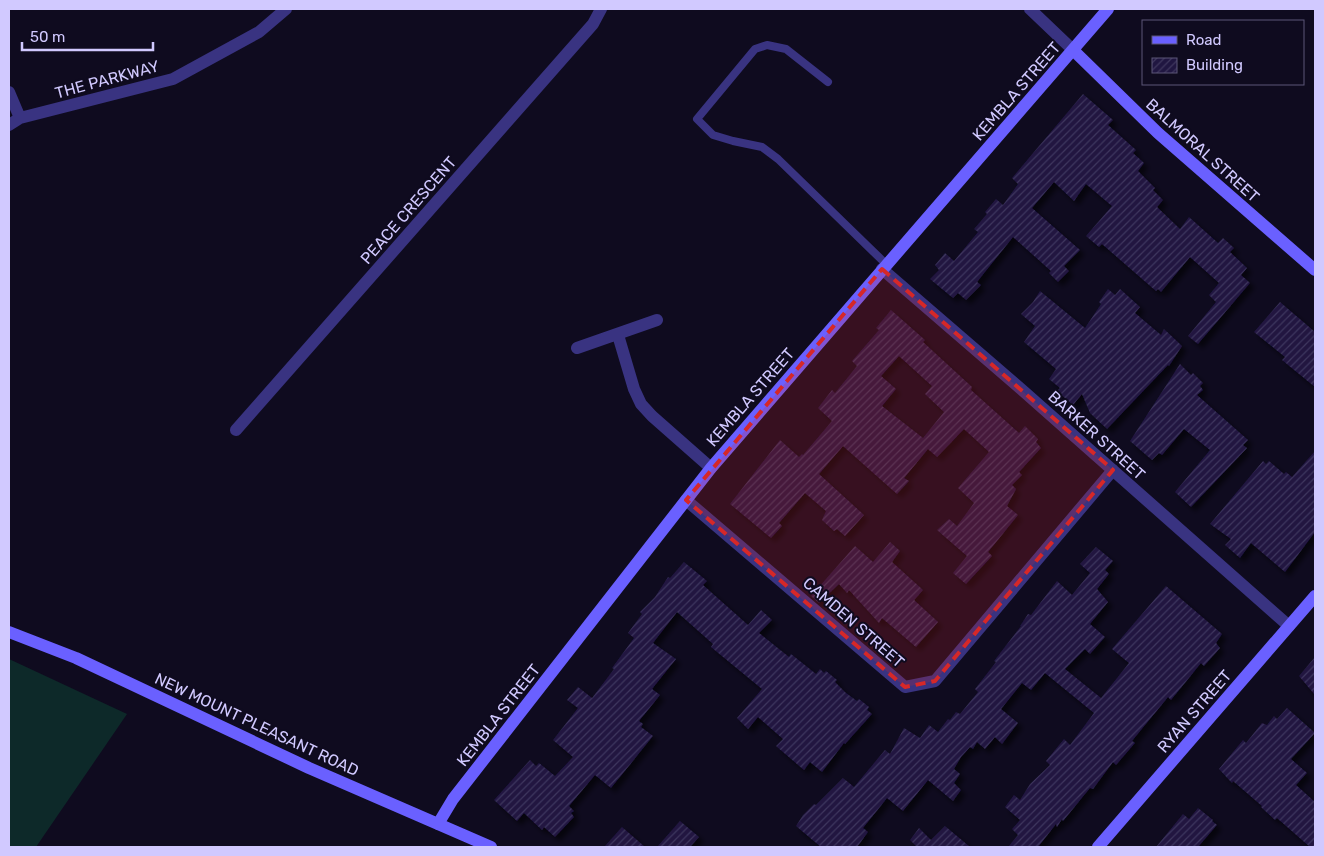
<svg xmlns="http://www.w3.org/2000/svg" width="1324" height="856" viewBox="0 0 1324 856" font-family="Rubik,sans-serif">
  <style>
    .grass { fill: #0d2929 }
    .building { fill: url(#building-hatch); fill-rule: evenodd; filter: url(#shadow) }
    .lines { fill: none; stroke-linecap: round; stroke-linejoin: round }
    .lane { stroke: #393381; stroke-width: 8 }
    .street { stroke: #393381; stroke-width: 12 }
    .secondary { stroke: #6a60ff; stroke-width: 12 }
    .marked { fill: #d62828; fill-opacity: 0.2; stroke: #d62828; stroke-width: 4; stroke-dasharray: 10 6; stroke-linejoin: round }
    .labels { text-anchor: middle; stroke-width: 4; stroke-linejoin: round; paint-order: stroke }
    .street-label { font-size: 16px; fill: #d1c9ff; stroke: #0f0b1f }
  </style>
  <defs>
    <pattern id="building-hatch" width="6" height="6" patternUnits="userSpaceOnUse" patternTransform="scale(1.25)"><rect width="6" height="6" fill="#201641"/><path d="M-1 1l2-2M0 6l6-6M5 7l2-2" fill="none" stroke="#3f375e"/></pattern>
    <filter id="shadow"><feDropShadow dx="4.5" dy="4.5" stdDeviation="2.5" flood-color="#0009"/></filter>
  </defs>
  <rect width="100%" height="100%" fill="#0f0b1f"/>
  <!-- grass -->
  <path class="grass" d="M 9,659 L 127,714 L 36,847 L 9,847 Z"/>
  <!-- building -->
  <path class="building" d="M 1083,94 L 1113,120 L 1108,125 L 1136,150 L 1133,153 L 1144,163 L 1138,171 L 1155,188 L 1153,190 L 1163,200 L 1157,207 L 1180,229 L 1189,217 L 1218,243 L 1223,238 L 1234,248 L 1230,252 L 1247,268 L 1241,275 L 1250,283 L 1198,344 L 1188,336 L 1216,302 L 1209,295 L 1219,283 L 1190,257 L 1161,292 L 1158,289 L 1156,291 L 1102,244 L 1099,247 L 1086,236 L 1112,206 L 1086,184 L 1074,201 L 1054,182 L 1032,208 L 1080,250 L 1064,266 L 1069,271 L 1058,282 L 1049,273 L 1051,271 L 1013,237 L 977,282 L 981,285 L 966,300 L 958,293 L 953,298 L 930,279 L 939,270 L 935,265 L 945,253 L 954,261 L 978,232 L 974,229 L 987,214 L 985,212 L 996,199 L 1003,205 L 1018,184 L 1012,178 Z
    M 1108,289 L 1115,295 L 1120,289 L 1140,307 L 1135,313 L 1161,335 L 1164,329 L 1182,346 L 1169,366 L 1168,365 L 1107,429 L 1090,413 L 1082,394 L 1073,405 L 1057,391 L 1060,388 L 1049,379 L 1056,369 L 1024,342 L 1035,326 L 1021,314 L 1033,302 L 1040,291 L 1085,328 L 1101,304 L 1099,302 Z
    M 1280,302 L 1315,332 L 1315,387 L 1282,360 L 1285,357 L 1254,332 Z
    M 891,310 L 925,340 L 923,342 L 972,387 L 971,390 L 1019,433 L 1025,426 L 1038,439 L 1036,442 L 1041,448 L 1019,472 L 1022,475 L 1012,485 L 1016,489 L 1007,506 L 1018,515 L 988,552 L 992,556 L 966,584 L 953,573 L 967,556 L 937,530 L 949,519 L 957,526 L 974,503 L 958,488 L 989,452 L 964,429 L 937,457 L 928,449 L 904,478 L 909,481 L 897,494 L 843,446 L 819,474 L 864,515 L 845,536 L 837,529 L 834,531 L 822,520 L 826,511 L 805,493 L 779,523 L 782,526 L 771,538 L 730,504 L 780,440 L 799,457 L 802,454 L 803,455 L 832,421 L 818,408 L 832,390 L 835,393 L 857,366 L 852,361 L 879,330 L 876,328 ZM 899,356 L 932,386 L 925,394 L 944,412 L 923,438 L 882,406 L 896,389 L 881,376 Z
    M 1180,364 L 1191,375 L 1193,373 L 1203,383 L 1200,386 L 1203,390 L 1197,395 L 1248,440 L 1243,445 L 1247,448 L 1191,507 L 1175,492 L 1210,450 L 1184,429 L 1162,455 L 1159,453 L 1152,460 L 1130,441 Z
    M 1315,451 L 1315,532 L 1285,572 L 1251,543 L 1240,558 L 1225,545 L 1231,539 L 1210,524 L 1263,461 L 1266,464 L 1269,461 L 1284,474 L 1286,472 L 1292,477 Z
    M 890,542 L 900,551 L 892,562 L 923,590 L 914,600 L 938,622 L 916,647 L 882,618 L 879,623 L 849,590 L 847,593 L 839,584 L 819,603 L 811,596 L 855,546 L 873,562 Z
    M 1096,547 L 1113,561 L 1105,570 L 1109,574 L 1097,589 L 1108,602 L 1090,624 L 1105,637 L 1090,654 L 1085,649 L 1065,669 L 1101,698 L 1129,663 L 1112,649 L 1166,586 L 1222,634 L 1216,643 L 1220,648 L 1204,666 L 1201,663 L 1171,700 L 1168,697 L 1132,741 L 1135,743 L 1116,765 L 1113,762 L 1093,789 L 1090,788 L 1063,821 L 1062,819 L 1057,827 L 1056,824 L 1038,847 L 1008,847 L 1018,835 L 1012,829 L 1020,820 L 1005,807 L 1014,795 L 1020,800 L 1030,784 L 1050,765 L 1046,761 L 1064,739 L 1070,745 L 1094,713 L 1045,673 L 1031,690 L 1022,683 L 1001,709 L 1018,723 L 1002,744 L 995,737 L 985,749 L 977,742 L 973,749 L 970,747 L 961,757 L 954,769 L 960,774 L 954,783 L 961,790 L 953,801 L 928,780 L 903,811 L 887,798 L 863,828 L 868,832 L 857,847 L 821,847 L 796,826 L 803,815 L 814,804 L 816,805 L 843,778 L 854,787 L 885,750 L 890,754 L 904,728 L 920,738 L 929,725 L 938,732 L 948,719 L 950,720 L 956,712 L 960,714 L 978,692 L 975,689 L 996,662 L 994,661 L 1021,626 L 1020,626 L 1028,614 L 1031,615 L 1057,581 L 1072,595 L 1090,573 L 1080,564 Z
    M 684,562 L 707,581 L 703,585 L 748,625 L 761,610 L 772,620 L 759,633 L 789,657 L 791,654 L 816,674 L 820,669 L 824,673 L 826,671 L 837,680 L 835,682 L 846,693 L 857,701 L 859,699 L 869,707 L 867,710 L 872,714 L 845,744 L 844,743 L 822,772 L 810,762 L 804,770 L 776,746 L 783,739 L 758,717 L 748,729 L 737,718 L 762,689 L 711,647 L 713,644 L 677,612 L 653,643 L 676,659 L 652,689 L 660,695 L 639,721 L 643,724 L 641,727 L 653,736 L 611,788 L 595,775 L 569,806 L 574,811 L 571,813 L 574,817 L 555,837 L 544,827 L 542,830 L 524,813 L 517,821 L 494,800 L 530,760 L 536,766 L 539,763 L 555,776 L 573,757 L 553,740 L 578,708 L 567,700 L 578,687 L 592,698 L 614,669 L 612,668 L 634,638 L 628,633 L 642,614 L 640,612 L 655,597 L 668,577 L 670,578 Z
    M 1315,657 L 1315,695 L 1299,676 Z
    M 1287,708 L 1315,733 L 1291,759 L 1307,773 L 1296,785 L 1315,802 L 1315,847 L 1310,847 L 1277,818 L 1275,820 L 1261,807 L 1262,806 L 1233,781 L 1232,783 L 1219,769 L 1243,740 L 1246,743 L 1262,723 L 1267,725 L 1274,716 L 1277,719 Z
    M 1198,808 L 1213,820 L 1212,821 L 1217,825 L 1198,847 L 1156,847 L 1183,814 L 1189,819 Z
    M 680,821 L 699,837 L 690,847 L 657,847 Z
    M 945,826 L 970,847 L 917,847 L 910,840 L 919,828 L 931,840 Z
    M 622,827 L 645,847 L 604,847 Z"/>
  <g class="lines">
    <!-- lane -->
    <path class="lane" d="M 828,82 L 786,49 L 767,45 L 755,49 L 697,119 L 713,135 L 733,141 L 762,147 L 778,159 L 886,264"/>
    <!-- street -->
    <path class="street" d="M 1030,9 L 1073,50
      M 9,92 L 20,118
      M 9,125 L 20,118 L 173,79 L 259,32 L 286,9
      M 882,269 L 1021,389 L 1289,626
      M 618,335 L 634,389 L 641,404 L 652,416 L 711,468
      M 577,348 L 657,320
      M 236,430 L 593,24 L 601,9
      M 686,500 L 905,687 L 935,681 L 1113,470"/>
    <!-- secondary -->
    <path class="secondary" d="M 1073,50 L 1158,133 L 1315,270
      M 9,632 L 76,658 L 309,768 L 491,847
      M 438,824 L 453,799 L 711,468 L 1108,9
      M 1098,847 L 1315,596"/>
  </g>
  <!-- marked area -->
  <path class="marked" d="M 882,269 L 1113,470 L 935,681 L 905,687 L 686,500 Z"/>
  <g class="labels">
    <!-- street labels -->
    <g class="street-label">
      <text transform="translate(107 79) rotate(-15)" y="6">THE PARKWAY</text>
      <text transform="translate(1016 91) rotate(-49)" y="6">KEMBLA STREET</text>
      <text transform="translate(1203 150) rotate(42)" y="6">BALMORAL STREET</text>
      <text transform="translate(408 210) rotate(-49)" y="6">PEACE CRESCENT</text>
      <text transform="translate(750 397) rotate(-49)" y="6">KEMBLA STREET</text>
      <text transform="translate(1097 435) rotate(42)" y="6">BARKER STREET</text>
      <text transform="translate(854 622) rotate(41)" y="6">CAMDEN STREET</text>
      <text transform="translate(1194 711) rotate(-49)" y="6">RYAN STREET</text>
      <text transform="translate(498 715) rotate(-52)" y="6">KEMBLA STREET</text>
      <text transform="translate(257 724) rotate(25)" y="6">NEW MOUNT PLEASANT ROAD</text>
    </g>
  </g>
  <!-- border -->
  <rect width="1324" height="856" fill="none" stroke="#d1c9ff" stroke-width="20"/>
  <!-- legend -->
  <rect x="1142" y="20" width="162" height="65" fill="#0f0b1f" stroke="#5d5779"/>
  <rect x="1152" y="36" width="25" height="8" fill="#6a60ff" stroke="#5d5779"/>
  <text x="1186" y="45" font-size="15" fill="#d1c9ff">Road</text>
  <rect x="1152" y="58" width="25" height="15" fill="url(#building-hatch)" stroke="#5d5779"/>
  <text x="1186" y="70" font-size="15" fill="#d1c9ff">Building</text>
  <!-- scale -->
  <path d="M22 42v8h131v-8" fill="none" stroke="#d1c9ff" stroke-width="2.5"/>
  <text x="30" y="42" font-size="15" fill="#d1c9ff" stroke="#0f0b1f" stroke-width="4" paint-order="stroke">50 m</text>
</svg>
